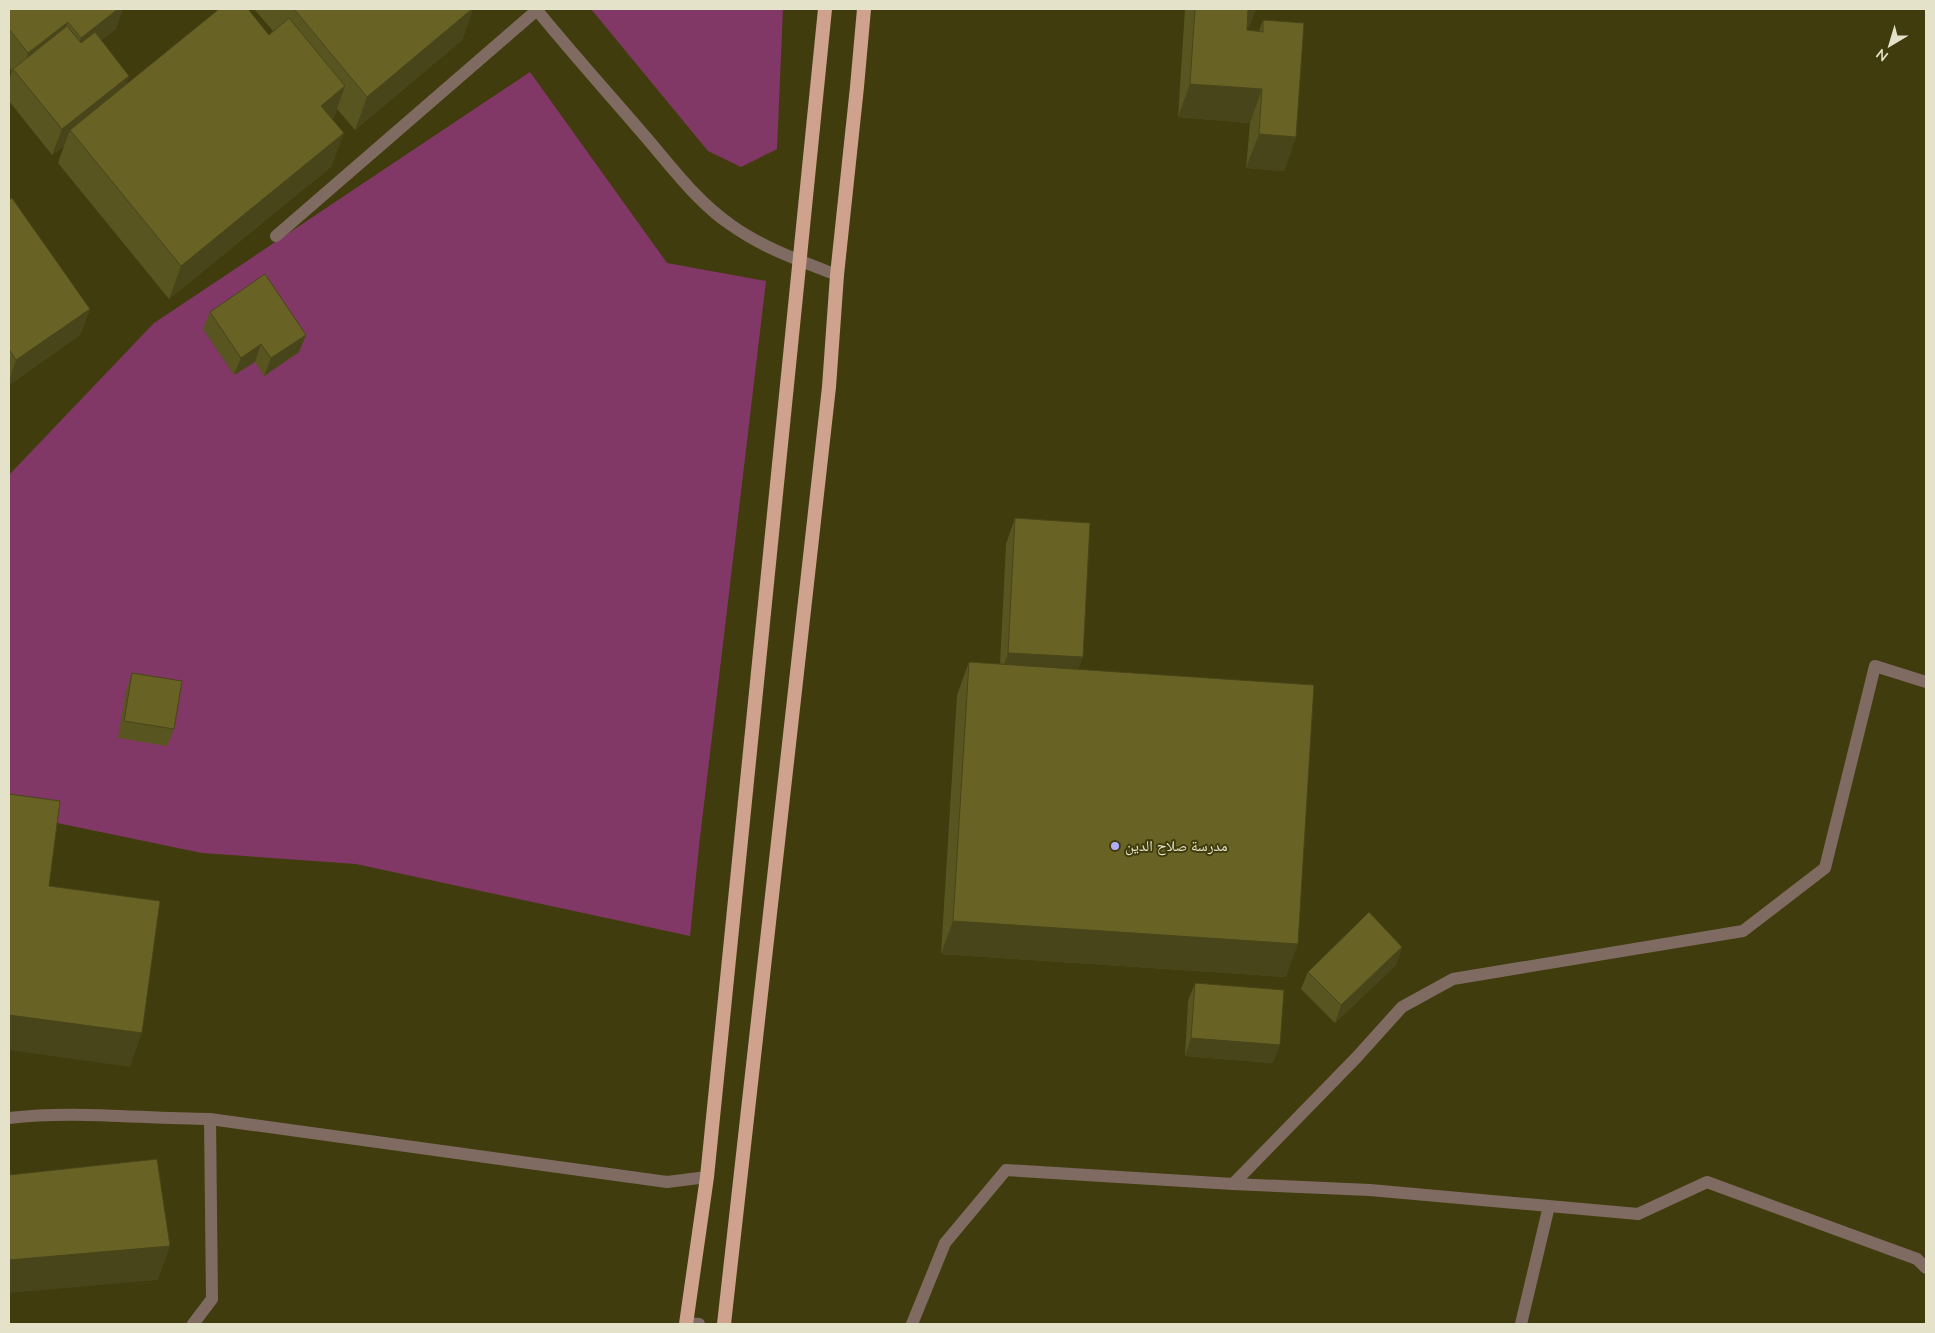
<svg xmlns="http://www.w3.org/2000/svg" width="1935" height="1333" viewBox="0 0 1935 1333" font-family="Mulish,'Noto Naskh Arabic',sans-serif">
  <style>
    .green { fill: #823866 }
    .lines { fill: none; stroke-linecap: round; stroke-linejoin: round }
    .service { stroke: #7f6b62; stroke-width: 12 }
    .minor { stroke: #7f6b62; stroke-width: 12 }
    .tertiary { stroke: #7f6b62; stroke-width: 12 }
    .trunk { stroke: #cfa28e; stroke-width: 14 }
    .wall { fill: #595520 }
    .shaded-wall { fill: #49451a }
    .building { fill: #686325; stroke: #49451a }
    .poi-dot { fill: #b0aefa; stroke: #403c0d; stroke-width: 2 }
    .labels { text-anchor: middle; stroke-width: 4; stroke-linejoin: round; paint-order: stroke }
    .poi-label { font-size: 15px; fill: #e4e3ca; stroke: #403c0d; text-anchor: start }
  </style>
  <rect width="100%" height="100%" fill="#403c0d"/>
  <!-- green -->
  <path class="green" d="M 591,9 L 783,9 L 777,149 L 741,167 L 708,151 Z
    M 530,72 L 667,263 L 766,281 L 699,846 L 690,936 L 356,864 L 202,853 L 9,813 L 9,475 L 154,323 Z"/>
  <g class="lines">
    <!-- service -->
    <path class="service" d="M 9,1118 C 75,1110 143,1119 210,1119 L 667,1182 L 707,1177
      M 1233,1184 L 1356,1058 L 1402,1007 L 1453,979 L 1743,931 L 1825,868 L 1875,666 L 1926,682
      M 686,1323 L 699,1324
      M 193,1324 L 212,1299 L 210,1119
      M 912,1324 L 945,1243 L 1006,1170 L 1233,1184 L 1370,1190 L 1638,1214 L 1707,1182 L 1917,1259 L 1926,1268
      M 1521,1324 L 1549,1206"/>
    <!-- minor -->
    <path class="minor" d="M 276,236 L 537,10"/>
    <!-- tertiary -->
    <path class="tertiary" d="M 536,9 C 571,52 608,93 644,135 C 671,166 697,202 731,225 C 763,248 801,261 837,275"/>
    <!-- trunk -->
    <path class="trunk" d="M 686,1324 L 707,1177 L 825,9
      M 724,1324 L 829,387 L 837,275 L 857,87 L 864,9"/>
  </g>
  <!-- wall -->
  <path class="wall" d="M 9,9 L 116,29 L 101,40 L 126,84 L 269,35 L 273,31 L 254,9 L 473,9 L 462,40 L 355,130 L 337,109 L 333,120 L 332,166 L 169,299 L 58,163 L 64,146 L 52,155 L 9,101 L 9,80 L 12,71 L 9,67 Z
    M 1185,9 L 1256,9 L 1249,27 L 1247,27 L 1247,30 L 1259,31 L 1263,20 L 1296,137 L 1284,171 L 1246,168 L 1250,123 L 1178,117 Z
    M 9,200 L 90,309 L 80,335 L 9,385 Z
    M 210,312 L 306,335 L 299,352 L 264,376 L 255,362 L 234,375 L 203,329 Z
    M 1015,518 L 1083,657 L 1078,669 L 1286,977 L 941,954 L 957,695 L 969,662 L 1000,664 L 1006,544 Z
    M 132,673 L 174,729 L 167,746 L 118,738 L 126,691 Z
    M 1402,947 L 1396,965 L 1335,1023 L 1301,989 L 1308,972 Z
    M 1195,983 L 1273,1063 L 1185,1056 L 1188,1001 Z"/>
  <!-- shaded-wall -->
  <path class="shaded-wall" d="M 118,9 L 123,9 L 116,29 L 71,64 L 81,38 Z
    M 472,9 L 473,9 L 462,40 L 355,130 L 367,97 Z
    M 1244,9 L 1256,9 L 1249,27 L 1237,26 Z
    M 68,22 L 58,48 L 20,77 L 28,53 Z
    M 129,76 L 120,102 L 70,130 L 64,146 L 52,155 L 62,129 Z
    M 1190,84 L 1262,89 L 1250,123 L 1178,117 Z
    M 345,86 L 333,120 L 321,106 Z
    M 344,133 L 332,166 L 169,299 L 181,266 Z
    M 1259,134 L 1296,137 L 1284,171 L 1246,168 Z
    M 90,309 L 80,335 L 9,385 L 9,381 L 16,360 Z
    M 306,335 L 299,352 L 264,376 L 271,358 Z
    M 261,344 L 255,362 L 234,375 L 241,358 Z
    M 1008,653 L 1083,657 L 1073,683 L 999,679 Z
    M 953,921 L 1298,944 L 1286,977 L 941,954 Z
    M 1402,947 L 1396,965 L 1335,1023 L 1341,1005 Z
    M 9,1015 L 142,1033 L 130,1067 L 9,1050 Z
    M 1191,1038 L 1280,1045 L 1273,1063 L 1185,1056 Z
    M 170,1246 L 158,1280 L 9,1293 L 9,1260 Z"/>
  <!-- building -->
  <path class="building" d="M 9,9 L 118,9 L 81,38 L 68,22 L 28,53 L 9,29 Z
    M 219,9 L 248,9 L 269,35 L 289,18 L 345,86 L 321,106 L 344,133 L 181,266 L 70,130 Z
    M 294,9 L 472,9 L 367,97 Z
    M 1195,9 L 1248,9 L 1247,30 L 1263,32 L 1263,20 L 1304,23 L 1296,137 L 1259,134 L 1262,89 L 1190,84 Z
    M 67,26 L 81,43 L 95,32 L 129,76 L 62,129 L 13,69 Z
    M 12,198 L 90,309 L 16,360 L 9,349 L 9,200 Z
    M 265,274 L 306,335 L 271,358 L 261,344 L 241,358 L 210,312 Z
    M 1015,518 L 1090,523 L 1083,657 L 1008,653 Z
    M 969,662 L 1314,685 L 1298,944 L 953,921 Z
    M 132,673 L 182,681 L 174,729 L 124,721 Z
    M 9,794 L 60,801 L 49,886 L 160,901 L 142,1033 L 9,1015 Z
    M 1369,912 L 1402,947 L 1341,1005 L 1308,972 Z
    M 1195,983 L 1284,990 L 1280,1045 L 1191,1038 Z
    M 157,1159 L 170,1246 L 9,1260 L 9,1175 Z"/>
  <!-- markers -->
  <circle class="poi-dot" cx="1115" cy="846" r="5"/>
  <g class="labels">
    <!-- poi labels -->
    <g class="poi-label">
      <text x="1125" y="851">مدرسة صلاح الدين</text>
    </g>
  </g>
  <!-- border -->
  <rect width="1935" height="1333" fill="none" stroke="#e4e3ca" stroke-width="20"/>
  <!-- north arrow -->
  <g transform="translate(1890 45) rotate(218)" stroke="#403c0d" stroke-width="4" paint-order="stroke">
  <path d="M0-4L9 19L0 12L-9 19Z" fill="#e4e3ca"/>
  <text y="-8" font-size="14" font-weight="bold" text-anchor="middle" fill="#e4e3ca">N</text>
  </g>
</svg>
